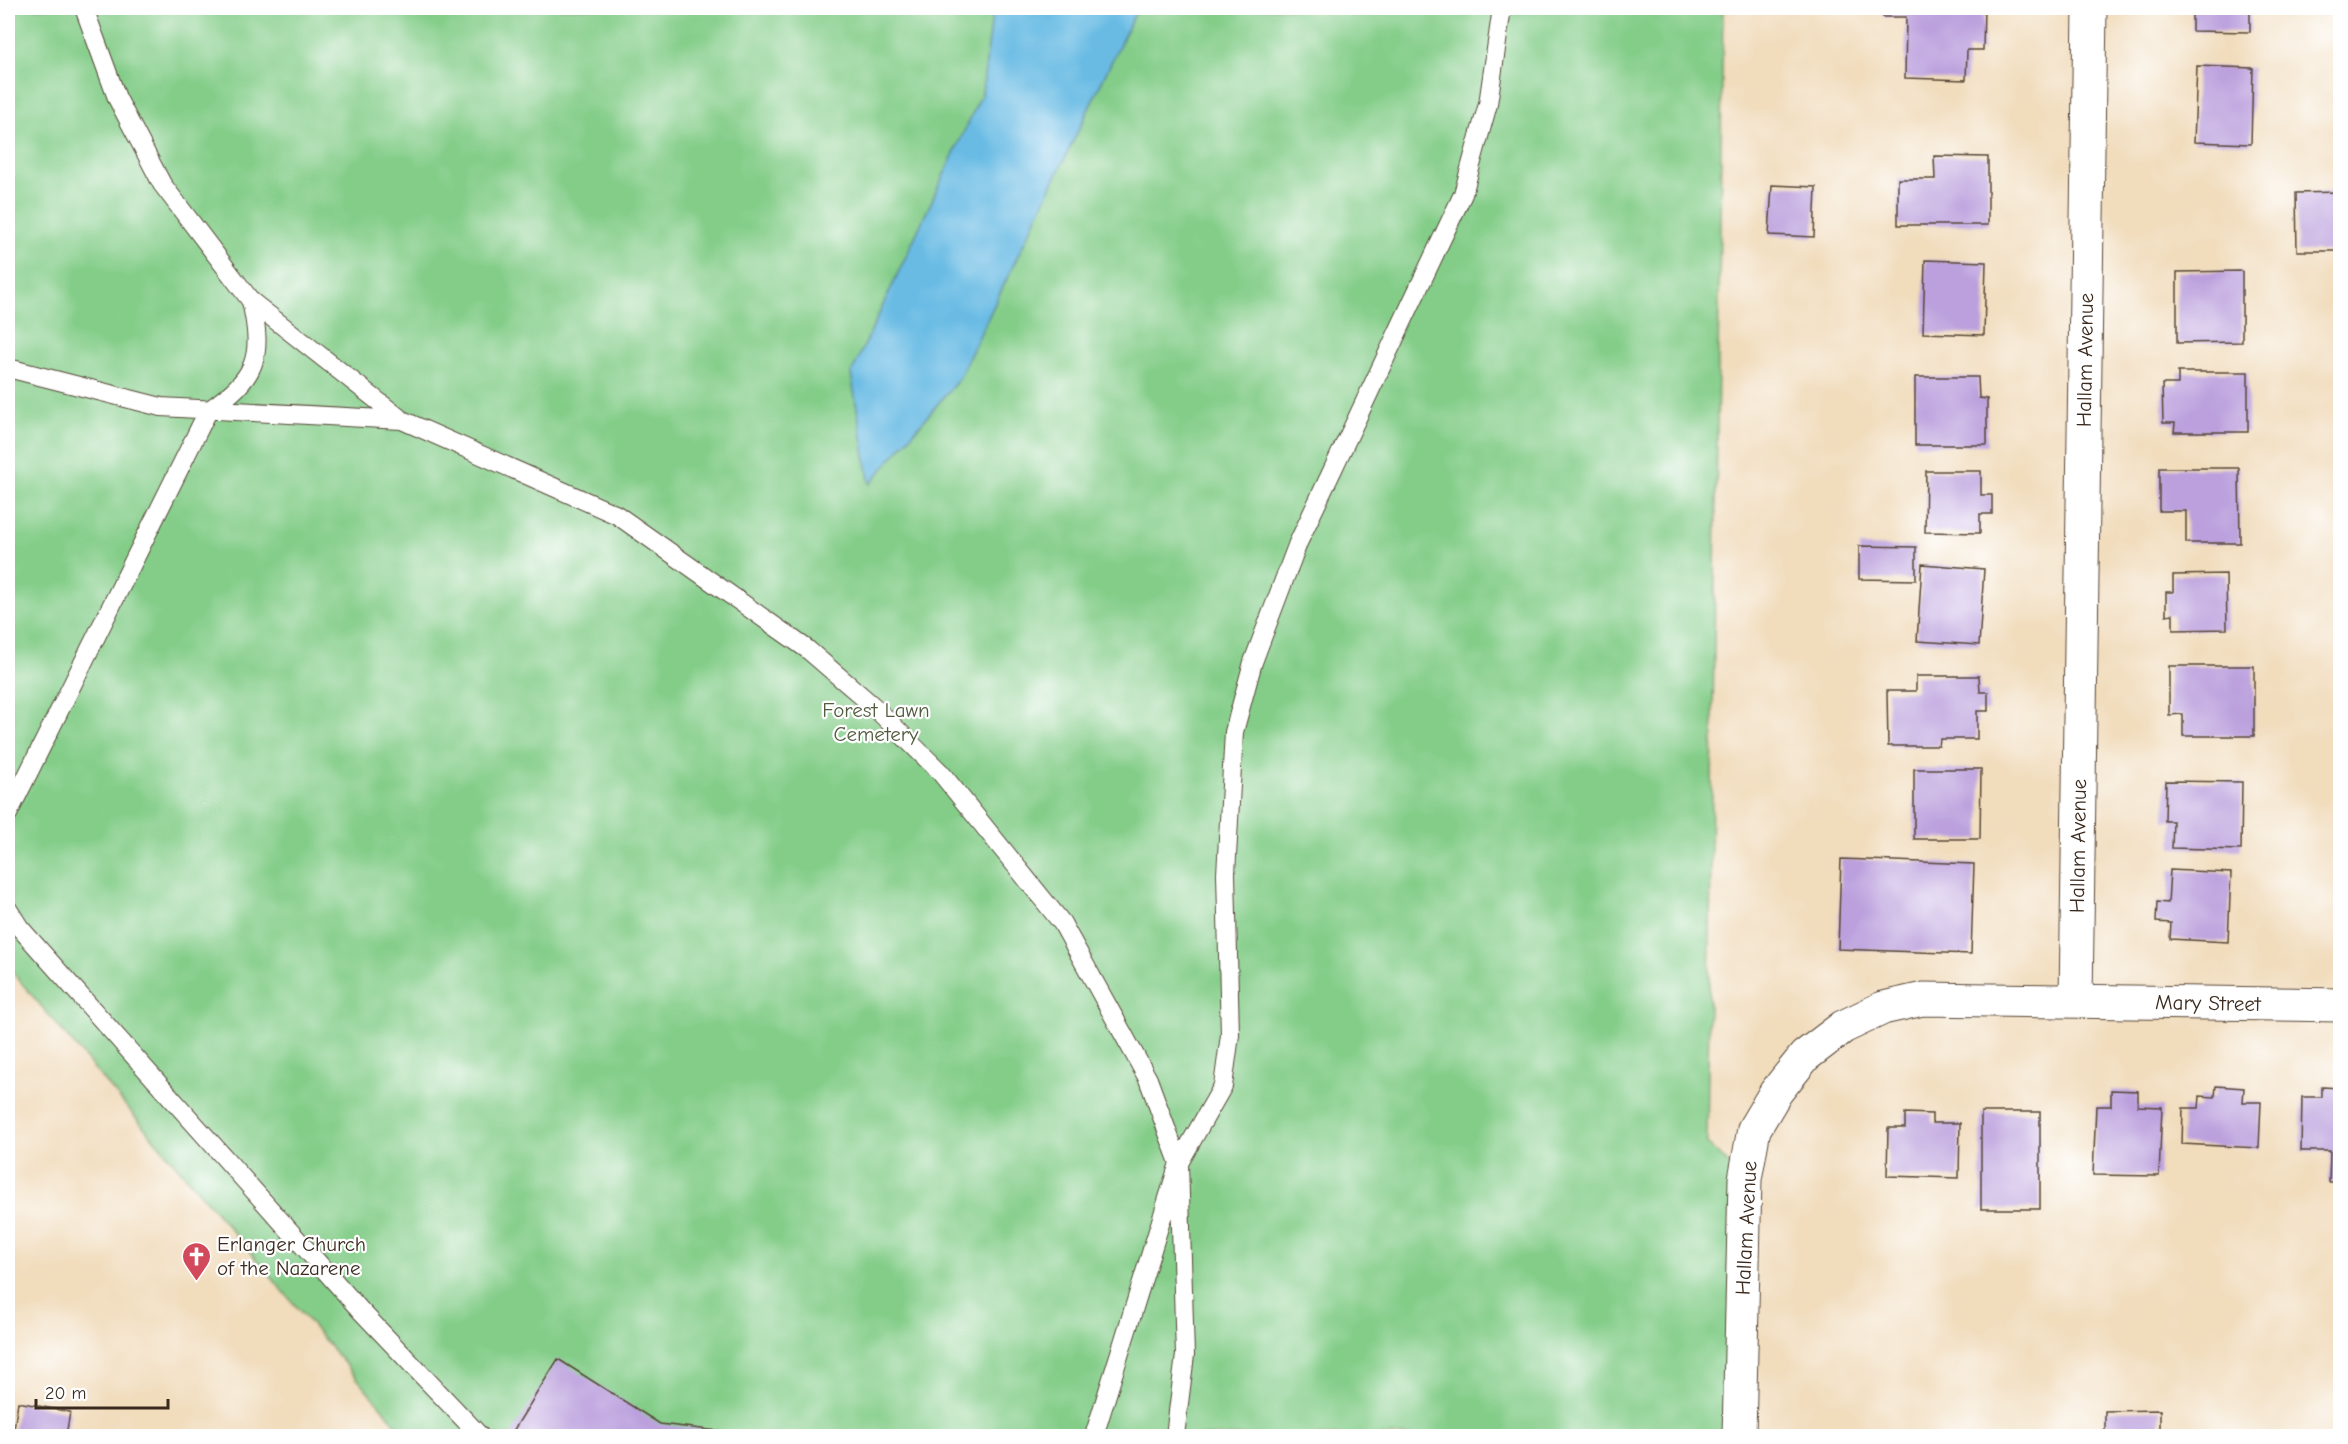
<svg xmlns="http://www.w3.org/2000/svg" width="2348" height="1444" viewBox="0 0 2348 1444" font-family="'Comic Neue',sans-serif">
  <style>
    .green { fill: #84cd89; stroke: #607c54; stroke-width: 1.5 }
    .water { fill: #69bbe4; stroke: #527281; stroke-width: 1.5 }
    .building { fill: #bba0dd }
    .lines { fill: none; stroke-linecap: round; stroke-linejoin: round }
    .lane-casing { stroke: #564536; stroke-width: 20 }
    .street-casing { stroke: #564536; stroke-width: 35 }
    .lane { stroke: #fff; stroke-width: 18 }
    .street { stroke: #fff; stroke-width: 33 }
    .labels { text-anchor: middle; stroke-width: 4.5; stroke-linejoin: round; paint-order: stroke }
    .street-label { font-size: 21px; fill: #3b2a1e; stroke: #fff }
    .park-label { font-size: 21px; fill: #515b3e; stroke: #fff }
    .poi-label { font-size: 21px; fill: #3b2a1e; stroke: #fff; text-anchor: start }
  </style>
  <rect width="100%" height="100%" fill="#fff"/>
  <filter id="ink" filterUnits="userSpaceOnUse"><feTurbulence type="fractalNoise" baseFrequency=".0167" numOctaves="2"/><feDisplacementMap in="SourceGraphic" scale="12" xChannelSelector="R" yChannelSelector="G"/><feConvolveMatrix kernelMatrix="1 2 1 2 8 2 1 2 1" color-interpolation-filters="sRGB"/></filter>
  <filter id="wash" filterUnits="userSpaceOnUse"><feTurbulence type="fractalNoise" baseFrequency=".008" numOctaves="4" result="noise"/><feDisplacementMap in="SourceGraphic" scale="24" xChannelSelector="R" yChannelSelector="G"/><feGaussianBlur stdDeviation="1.35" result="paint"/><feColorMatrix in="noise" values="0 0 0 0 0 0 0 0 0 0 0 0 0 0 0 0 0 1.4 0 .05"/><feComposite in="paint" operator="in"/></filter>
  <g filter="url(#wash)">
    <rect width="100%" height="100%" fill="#f1dcbc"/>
    <!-- green -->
    <path class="green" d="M 8,8 L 1723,8 L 1707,1144 L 1745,1179 L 1739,1436 L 406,1436 L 8,967 Z"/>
    <!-- water -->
    <path class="water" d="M 993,8 L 1141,8 L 1134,15 L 958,380 L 870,484 L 851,374 L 982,93 Z"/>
    <g id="blocks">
      <!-- building -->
      <path class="building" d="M 1884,8 L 1984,8 L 1983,50 L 1967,50 L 1966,80 L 1905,78 L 1906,17 L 1883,17 Z
        M 2192,8 L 2250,8 L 2250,32 L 2192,31 Z
        M 2197,66 L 2253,68 L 2251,144 L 2194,142 Z
        M 1934,156 L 1988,157 L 1988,225 L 1898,225 L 1898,179 L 1935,179 Z
        M 1772,185 L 1816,187 L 1814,237 L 1769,235 Z
        M 2340,192 L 2340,251 L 2297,251 L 2296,193 Z
        M 1925,260 L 1986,262 L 1984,335 L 1923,333 Z
        M 2242,271 L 2242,342 L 2177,343 L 2177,272 Z
        M 2178,372 L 2248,372 L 2248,432 L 2174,432 L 2175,423 L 2163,423 L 2162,384 L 2178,384 Z
        M 1915,377 L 1978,377 L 1979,398 L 1987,399 L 1987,445 L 1915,445 Z
        M 2159,468 L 2239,468 L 2240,543 L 2186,543 L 2186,511 L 2159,511 Z
        M 1926,471 L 1981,471 L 1981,495 L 1992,495 L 1992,514 L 1980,514 L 1980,533 L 1925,532 Z
        M 1859,546 L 1916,547 L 1916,580 L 1859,579 Z
        M 1922,564 L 1984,569 L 1979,645 L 1917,641 Z
        M 2226,574 L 2227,629 L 2173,630 L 2173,614 L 2166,615 L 2166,592 L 2173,592 L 2173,575 Z
        M 2169,666 L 2254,666 L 2254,736 L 2183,736 L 2183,714 L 2169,715 Z
        M 1916,676 L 1979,676 L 1980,692 L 1988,692 L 1988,711 L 1977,711 L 1977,739 L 1940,739 L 1939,746 L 1888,746 L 1887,691 L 1916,691 Z
        M 1914,769 L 1981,769 L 1980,839 L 1914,839 Z
        M 2166,781 L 2242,782 L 2241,850 L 2172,848 L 2173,821 L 2165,821 Z
        M 1841,859 L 1974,864 L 1971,954 L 1838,949 Z
        M 2170,870 L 2231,873 L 2228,942 L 2170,939 L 2171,923 L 2156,922 L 2157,902 L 2168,903 Z
        M 2216,1086 L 2244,1088 L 2243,1102 L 2261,1102 L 2259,1148 L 2182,1144 L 2183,1108 L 2199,1108 L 2200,1096 L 2215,1097 Z
        M 2322,1087 L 2340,1088 L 2340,1182 L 2329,1182 L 2330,1151 L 2301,1151 L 2302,1097 L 2322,1097 Z
        M 2111,1090 L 2138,1091 L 2138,1106 L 2162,1107 L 2159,1176 L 2093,1175 L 2096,1106 L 2111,1106 Z
        M 1981,1112 L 2040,1112 L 2040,1209 L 1981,1209 Z
        M 1905,1113 L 1932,1114 L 1932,1123 L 1960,1123 L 1959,1178 L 1887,1176 L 1888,1128 L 1905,1128 Z
        M 558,1359 L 660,1424 L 760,1436 L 510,1436 Z
        M 18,1402 L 70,1412 L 66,1436 L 13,1436 Z
        M 2160,1410 L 2160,1436 L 2105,1436 L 2105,1411 Z"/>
    </g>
  </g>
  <g filter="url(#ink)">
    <use href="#blocks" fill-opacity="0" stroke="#564536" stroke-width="1.5"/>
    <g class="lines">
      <defs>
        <path id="lane" d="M 84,8 L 117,98 L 162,184 L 251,301 L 402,420 L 617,515 L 807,649 L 872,705 L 941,773 L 1062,923 L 1148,1079 L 1179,1163 L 1185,1355 L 1175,1436
          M 8,368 L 161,407 L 402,420
          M 8,814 L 208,411 C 256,377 264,359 251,301
          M 8,909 L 20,928 L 361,1311 L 480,1436
          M 1094,1436 L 1179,1163 L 1223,1086 L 1230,1035 L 1226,874 L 1234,732 L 1253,662 L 1298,543 L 1463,194 L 1488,104 L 1502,8"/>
        <path id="street" d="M 2076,1001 L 2090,8
          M 1739,1436 L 1745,1179 L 1754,1129 L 1776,1092 L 1805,1056 L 1843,1027 L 1883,1008 L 1923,999 L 2340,1005"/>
      </defs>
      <!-- lane casing -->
      <use href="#lane" class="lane-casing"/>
      <!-- street casing -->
      <use href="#street" class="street-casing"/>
      <!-- lane -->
      <use href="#lane" class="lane"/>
      <!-- street -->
      <use href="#street" class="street"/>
    </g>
  </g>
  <!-- icons -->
  <defs>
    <symbol id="church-pin" viewBox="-11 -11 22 30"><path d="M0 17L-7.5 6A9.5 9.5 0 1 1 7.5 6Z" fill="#d1495b" stroke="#fff"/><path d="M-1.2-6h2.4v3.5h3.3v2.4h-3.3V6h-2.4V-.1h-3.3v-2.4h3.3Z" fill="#fff"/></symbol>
  </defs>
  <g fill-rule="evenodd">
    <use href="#church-pin" x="180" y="1240" width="33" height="45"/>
  </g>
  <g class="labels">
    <!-- street labels -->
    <g class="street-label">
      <text transform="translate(2085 360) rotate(-89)" y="7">Hallam Avenue</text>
      <text transform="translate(2078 846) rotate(-89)" y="7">Hallam Avenue</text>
      <text transform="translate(2208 1003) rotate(1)" y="7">Mary Street</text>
      <text transform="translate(1746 1228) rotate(-87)" y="7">Hallam Avenue</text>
    </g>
    <!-- park labels -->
    <g class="park-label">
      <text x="876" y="717">Forest Lawn<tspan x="876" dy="24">Cemetery</tspan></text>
    </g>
    <!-- poi labels -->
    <g class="poi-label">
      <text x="217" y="1251">Erlanger Church<tspan x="217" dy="24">of the Nazarene</tspan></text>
    </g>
  </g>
  <!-- margin -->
  <rect width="2348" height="1444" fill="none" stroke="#fff" stroke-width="30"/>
  <!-- scale -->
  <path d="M36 1399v9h132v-9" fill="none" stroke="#3b2a1e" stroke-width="3"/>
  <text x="45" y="1399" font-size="18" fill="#3b2a1e" stroke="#ffffff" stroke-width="4.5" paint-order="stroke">20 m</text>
</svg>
